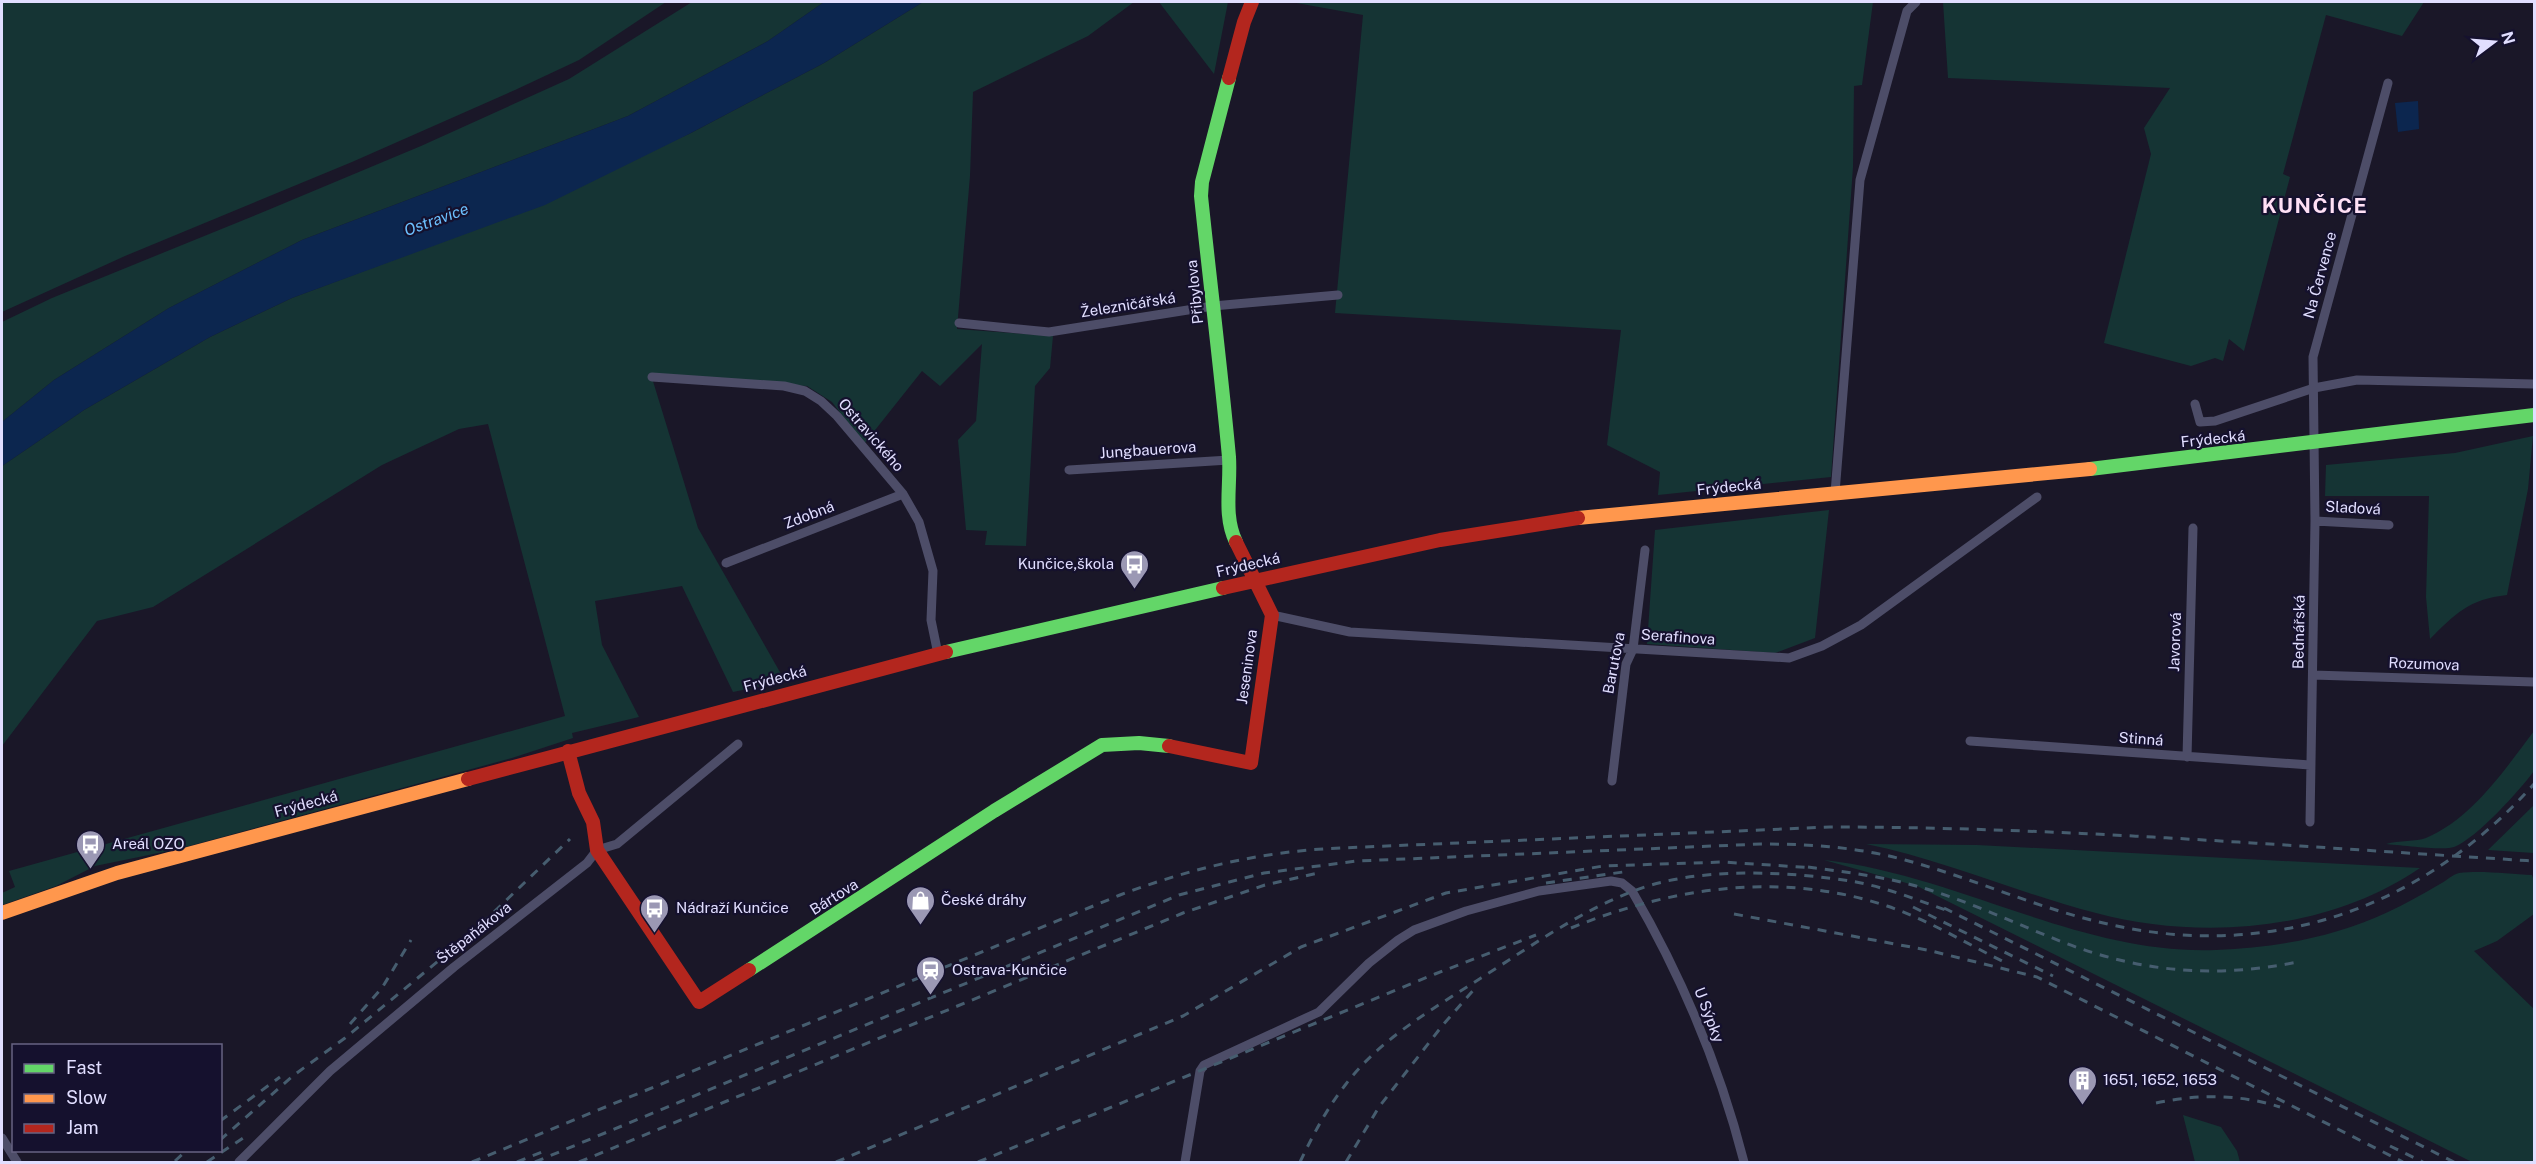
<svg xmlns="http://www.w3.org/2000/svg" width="2536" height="1164" viewBox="0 0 2536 1164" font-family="'Public Sans',sans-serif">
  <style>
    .green { fill: #153434 }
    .water { fill: #0c264f }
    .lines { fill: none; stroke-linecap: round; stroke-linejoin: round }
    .street { stroke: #4d4d68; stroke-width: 9 }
    .fast { stroke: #63d668; stroke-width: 14 }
    .slow { stroke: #ff974d; stroke-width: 14 }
    .jam { stroke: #b3261e; stroke-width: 14 }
    .rail { stroke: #465d6f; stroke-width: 3; stroke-dasharray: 9 8; stroke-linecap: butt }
    .labels { text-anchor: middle; stroke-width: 4.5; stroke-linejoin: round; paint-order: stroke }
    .street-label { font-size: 15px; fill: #e1deff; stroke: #15112e }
    .poi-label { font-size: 15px; fill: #e1deff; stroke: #15112e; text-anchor: start }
    .water-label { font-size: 16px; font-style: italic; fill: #6cc0ff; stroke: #15112e }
    .district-label { font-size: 21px; font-weight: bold; letter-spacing: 1.5px; fill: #ffe0f5; stroke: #15112e }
  </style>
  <rect width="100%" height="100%" fill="#1a1728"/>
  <!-- green -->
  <path class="green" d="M 2,2 L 666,2 L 579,60 L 515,90 L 352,162 L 125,256 L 2,312 Z
    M 692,2 L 824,2 L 768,41 L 628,116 L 302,240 L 169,308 L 54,380 L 2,422 L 2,322 L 52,298 L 268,210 L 421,146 L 569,79 Z
    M 923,2 L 1134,2 L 1088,36 L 973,92 L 970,176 L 957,329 L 1053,336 L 1050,368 L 1035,386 L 1026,546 L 985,545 L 987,531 L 966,530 L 958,440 L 976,421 L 982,344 L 940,386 L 922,371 L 864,444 L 832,402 L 807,386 L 652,378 L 698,528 L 785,681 L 733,692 L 682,586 L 595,601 L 602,645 L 639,717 L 572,733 L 573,738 L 512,758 L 178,849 L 95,866 L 56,886 L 2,905 L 2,893 L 15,887 L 9,871 L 565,716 L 488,424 L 459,429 L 382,465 L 153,607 L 97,621 L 2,746 L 2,466 L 84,410 L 210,337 L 292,298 L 404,256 L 689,134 L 824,63 Z
    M 1159,2 L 1228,2 L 1214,74 Z
    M 1291,2 L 1873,2 L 1862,85 L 1854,86 L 1853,167 L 1831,477 L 1658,495 L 1660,472 L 1607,445 L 1621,330 L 1335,313 L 1363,15 Z
    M 1943,2 L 2424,2 L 2402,36 L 2326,15 L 2283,174 L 2290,177 L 2244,351 L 2229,339 L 2223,361 L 2215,358 L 2191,366 L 2104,343 L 2151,154 L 2144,128 L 2170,88 L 1948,78 Z
    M 2533,436 L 2528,489 L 2507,595 C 2469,599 2455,614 2430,639 L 2426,597 L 2429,496 L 2325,496 L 2326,465 L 2455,453 Z
    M 1829,510 L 1815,638 L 1775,653 L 1647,644 L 1655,530 Z
    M 2534,731 L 2534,771 C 2519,791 2477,838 2454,847 C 2445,851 2399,845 2386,844 C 2399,840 2416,842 2426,838 C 2473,818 2505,769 2534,731 Z
    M 2534,805 L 2534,853 L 2488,850 Z
    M 1866,844 L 1977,845 L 2420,868 C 2328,931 2202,941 2096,913 C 2018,893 1945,860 1866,844 Z
    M 1824,860 C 1959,875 2079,955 2216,950 C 2276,948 2334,937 2388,912 C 2405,904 2423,894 2440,884 C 2446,881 2453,874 2459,873 C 2481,870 2510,874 2532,875 L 2534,881 L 2534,914 L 2497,941 L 2474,951 L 2534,1009 L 2534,1162 L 2472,1162 L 1917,886 Z
    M 2183,1115 L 2221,1127 L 2237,1151 L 2240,1162 L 2195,1162 Z"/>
  <!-- water -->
  <path class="water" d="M 824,2 L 923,2 L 824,63 L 689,134 L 545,205 L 292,298 L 210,337 L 84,410 L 2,466 L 2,422 L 54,380 L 169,308 L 302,240 L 628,116 L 768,41 Z
    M 2418,101 L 2419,129 L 2398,132 L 2395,103 Z"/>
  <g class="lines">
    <!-- street -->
    <path class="street" d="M 959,323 L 1049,332 L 1213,306 L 1338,295
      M 652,377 L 784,386 L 805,391 L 821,401 L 837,416 L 903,494 L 919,522 L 933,571 L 931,620 L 938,654
      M 2195,404 L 2200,422 L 2215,421 L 2314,388 L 2357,380 L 2534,384
      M 1069,470 L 1229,460
      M 1835,493 L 1860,180 L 1907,11 L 1916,2
      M 2315,521 L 2389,525
      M 726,563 L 903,494
      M 1272,615 L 1350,632 L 1789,658 L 1822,646 L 1861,625 L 2037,497
      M 2313,675 L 2534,682
      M 1970,741 L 2310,765
      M 2187,757 L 2193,528
      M 1612,781 L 1626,664 L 1633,649 L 1645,550
      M 2310,822 L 2315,521 L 2313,357 L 2388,83
      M 2,1138 L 17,1162
      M 239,1162 L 330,1071 L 454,967 L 587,863 L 597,850 L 617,844 L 738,744
      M 1185,1162 L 1200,1071 L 1204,1065 L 1319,1012 L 1369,963 L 1398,940 L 1414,930 L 1466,911 L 1539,891 L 1611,881 L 1622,883 L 1632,891 C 1681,975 1720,1068 1744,1162"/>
    <!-- fast -->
    <path class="fast" d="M 1229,78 L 1202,182 L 1201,196 C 1210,283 1221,370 1229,457 C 1231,486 1223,515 1236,542
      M 2090,469 L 2534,415
      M 946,652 L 1223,588
      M 749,970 L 994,811 L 1102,745 L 1139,743 L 1169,746"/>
    <!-- slow -->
    <path class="slow" d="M 1578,518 L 2090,469
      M 2,913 L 117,873 L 468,779"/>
    <!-- jam -->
    <path class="jam" d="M 1229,78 L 1244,22 L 1252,2
      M 1223,588 L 1440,540 L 1578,518
      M 1169,746 L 1251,763 L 1272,615 L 1236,542
      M 568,751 L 579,793 L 593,822 L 597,850 L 699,1002 L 749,970
      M 468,779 L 946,652"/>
    <!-- rail -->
    <path class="rail" d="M 1808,867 C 1844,872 1881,876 1916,886 C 1967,900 2016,924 2065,943 C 2144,973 2216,978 2298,962
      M 1546,883 L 1623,872
      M 1913,907 L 2053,976
      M 1944,908 L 2454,1162
      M 1734,914 L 1927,950 L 2037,977 L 2403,1162
      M 1571,928 C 1672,887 1782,871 1887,906 C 1929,920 1967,944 2006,963
      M 350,1024 L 382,988 L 411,940
      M 2156,1103 C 2198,1094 2239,1094 2280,1107
      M 220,1121 L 280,1077
      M 220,1140 L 294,1075 L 345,1038 L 471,934 L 570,839
      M 2390,1146 L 2423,1162
      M 175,1161 L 187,1150
      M 207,1162 L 243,1138
      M 472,1162 L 1120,895 C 1192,868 1263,851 1341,848 L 1830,827 C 2066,827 2300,847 2534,861
      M 517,1162 L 542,1152
      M 535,1162 L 1179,895 L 1264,873 L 1357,861 L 1761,844 C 1810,844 1857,847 1905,860 C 1969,877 2030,905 2095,921 C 2263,964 2420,912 2534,784
      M 579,1162 L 1183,913 L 1265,885 L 1318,873
      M 836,1162 L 1183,1016 L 1301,947 L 1446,893 L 1603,866 L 1723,862 L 1816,868
      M 978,1162 L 1435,974 L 1536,935
      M 1300,1162 C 1313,1135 1327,1108 1346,1084 C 1381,1038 1433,1009 1481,978 C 1530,947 1577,913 1631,892 C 1694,866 1789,871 1856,882 C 1888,888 1920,901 1951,912
      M 1346,1162 L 1379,1107 L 1442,1026 L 1476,987"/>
  </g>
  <!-- icons -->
  <defs>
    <symbol id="bus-pin" viewBox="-11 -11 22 30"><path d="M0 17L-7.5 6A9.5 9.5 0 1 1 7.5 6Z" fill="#9b98b4" stroke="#15112e"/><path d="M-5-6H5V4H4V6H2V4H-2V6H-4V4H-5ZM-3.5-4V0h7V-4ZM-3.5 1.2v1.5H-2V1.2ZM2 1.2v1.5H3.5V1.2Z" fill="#fff"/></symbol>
    <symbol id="shop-pin" viewBox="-11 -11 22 30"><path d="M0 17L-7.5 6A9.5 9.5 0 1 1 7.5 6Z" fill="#9b98b4" stroke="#15112e"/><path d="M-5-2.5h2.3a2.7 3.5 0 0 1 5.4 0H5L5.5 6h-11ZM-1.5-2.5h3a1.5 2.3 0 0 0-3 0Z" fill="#fff"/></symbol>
    <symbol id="station-pin" viewBox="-11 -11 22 30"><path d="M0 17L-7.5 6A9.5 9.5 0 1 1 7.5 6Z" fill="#9b98b4" stroke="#15112e"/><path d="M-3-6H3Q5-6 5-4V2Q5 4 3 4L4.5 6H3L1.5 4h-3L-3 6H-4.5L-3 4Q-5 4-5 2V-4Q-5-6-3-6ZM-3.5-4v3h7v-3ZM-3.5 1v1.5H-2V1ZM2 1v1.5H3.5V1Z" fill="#fff"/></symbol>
    <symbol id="building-pin" viewBox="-11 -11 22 30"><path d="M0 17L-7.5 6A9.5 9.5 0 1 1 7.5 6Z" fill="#9b98b4" stroke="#15112e"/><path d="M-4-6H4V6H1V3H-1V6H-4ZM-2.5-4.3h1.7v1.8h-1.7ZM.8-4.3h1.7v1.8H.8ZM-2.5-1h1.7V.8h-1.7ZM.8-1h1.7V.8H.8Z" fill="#fff"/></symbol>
  </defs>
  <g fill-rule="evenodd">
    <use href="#bus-pin" x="1118" y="548" width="33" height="45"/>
    <use href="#bus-pin" x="74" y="828" width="33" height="45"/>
    <use href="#shop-pin" x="904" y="884" width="33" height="45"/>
    <use href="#bus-pin" x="638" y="892" width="33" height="45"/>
    <use href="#station-pin" x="914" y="954" width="33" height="45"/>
    <use href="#building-pin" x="2066" y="1064" width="33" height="45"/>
  </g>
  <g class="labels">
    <!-- street labels -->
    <g class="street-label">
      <text transform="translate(2320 275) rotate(-75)" y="5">Na Července</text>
      <text transform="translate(1195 292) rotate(-96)" y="5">Přibylova</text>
      <text transform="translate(1128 305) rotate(-9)" y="5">Železničářská</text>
      <text transform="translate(871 435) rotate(49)" y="5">Ostravického</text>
      <text transform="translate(2213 439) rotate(-6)" y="5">Frýdecká</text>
      <text transform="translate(1148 450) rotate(-4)" y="5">Jungbauerova</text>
      <text transform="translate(1729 487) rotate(-6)" y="5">Frýdecká</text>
      <text transform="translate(2353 508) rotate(3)" y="5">Sladová</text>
      <text transform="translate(809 515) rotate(-21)" y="5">Zdobná</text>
      <text transform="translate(1248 565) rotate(-13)" y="5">Frýdecká</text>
      <text transform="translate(2299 632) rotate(-89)" y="5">Bednářská</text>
      <text transform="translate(1678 637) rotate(4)" y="5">Serafinova</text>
      <text transform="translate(2175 642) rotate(-88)" y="5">Javorová</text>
      <text transform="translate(1614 663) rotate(-79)" y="5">Barutova</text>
      <text transform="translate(2424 664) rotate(2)" y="5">Rozumova</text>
      <text transform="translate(1247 667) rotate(-82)" y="5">Jeseninova</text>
      <text transform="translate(775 679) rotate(-15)" y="5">Frýdecká</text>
      <text transform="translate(2141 739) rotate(4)" y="5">Stinná</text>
      <text transform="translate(306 804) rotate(-15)" y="5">Frýdecká</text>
      <text transform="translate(834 897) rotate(-32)" y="5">Bártova</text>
      <text transform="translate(474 933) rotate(-38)" y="5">Štěpaňákova</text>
      <text transform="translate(1709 1015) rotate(69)" y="5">U Sýpky</text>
    </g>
    <!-- poi labels -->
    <g class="poi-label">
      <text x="1114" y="569" text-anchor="end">Kunčice,škola</text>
      <text x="112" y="849">Areál OZO</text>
      <text x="941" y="905">České dráhy</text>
      <text x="676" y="913">Nádraží Kunčice</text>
      <text x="952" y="975">Ostrava-Kunčice</text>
      <text x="2103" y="1085">1651, 1652, 1653</text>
    </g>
    <!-- water labels -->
    <g class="water-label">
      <text transform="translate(436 219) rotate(-20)" y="6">Ostravice</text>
    </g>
    <!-- district labels -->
    <g class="district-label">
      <text x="2315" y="213">KUNČICE</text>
    </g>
  </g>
  <!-- border -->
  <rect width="2536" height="1164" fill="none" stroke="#e1deff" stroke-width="6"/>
  <!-- legend -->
  <rect x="12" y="1044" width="210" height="108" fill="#15112e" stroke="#676382" stroke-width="1.5"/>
  <rect x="24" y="1064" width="30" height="9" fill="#63d668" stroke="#676382" stroke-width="1.5"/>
  <text x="66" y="1074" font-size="18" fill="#e1deff">Fast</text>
  <rect x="24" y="1094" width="30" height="9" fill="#ff974d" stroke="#676382" stroke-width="1.5"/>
  <text x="66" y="1104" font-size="18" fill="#e1deff">Slow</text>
  <rect x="24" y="1124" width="30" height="9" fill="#b3261e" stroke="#676382" stroke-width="1.5"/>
  <text x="66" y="1134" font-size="18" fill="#e1deff">Jam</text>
  <!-- north arrow -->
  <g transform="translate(2494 42) rotate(74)" stroke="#15112e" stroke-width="4.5" paint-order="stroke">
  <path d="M0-4.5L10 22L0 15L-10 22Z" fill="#e1deff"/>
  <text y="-9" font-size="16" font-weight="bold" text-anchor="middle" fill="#e1deff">N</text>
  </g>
</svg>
